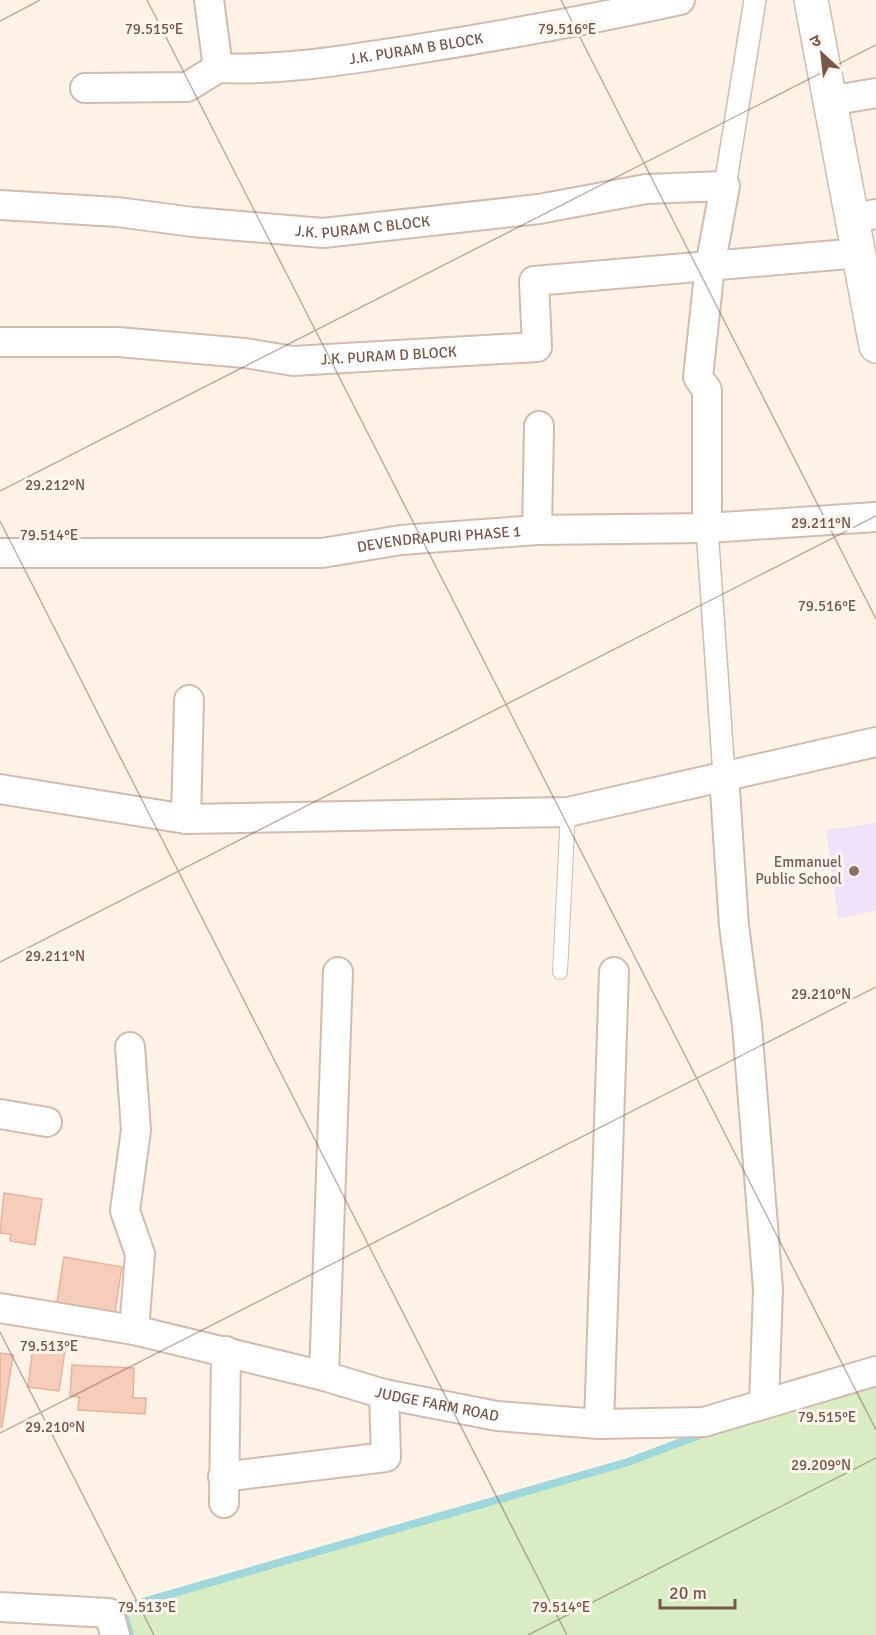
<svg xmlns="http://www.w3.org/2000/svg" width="876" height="1635" viewBox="0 0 876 1635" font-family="Signika,'Noto Sans Devanagari',sans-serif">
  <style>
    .education { fill: #f0e2fb }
    .green { fill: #d8edc3 }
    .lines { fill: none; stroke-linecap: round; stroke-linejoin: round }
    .stream { stroke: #9ed8dc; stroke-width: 8 }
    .building { fill: #f6cdbb; stroke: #eab29a; stroke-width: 1.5 }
    .service-casing { stroke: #d4bbad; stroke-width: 16 }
    .pedestrian-casing { stroke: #d4bbad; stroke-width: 24 }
    .minor-casing { stroke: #d4bbad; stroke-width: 32 }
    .secondary-casing { stroke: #d7baaa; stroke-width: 36 }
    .service { stroke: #fff; stroke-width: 14 }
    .pedestrian { stroke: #fff; stroke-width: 21 }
    .minor { stroke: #fff; stroke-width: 28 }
    .secondary { stroke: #fff; stroke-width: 33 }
    .ticks { fill: none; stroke: #7a5648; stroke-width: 1.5; stroke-opacity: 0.45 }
    .education-dot { fill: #8d6e63; stroke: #fff7ee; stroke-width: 2 }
    .labels { text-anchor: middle; stroke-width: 6; stroke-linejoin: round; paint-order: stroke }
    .street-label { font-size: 15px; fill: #7a5648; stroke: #fff7ee }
    .education-label { font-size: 15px; fill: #785e54; stroke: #fff7ee; text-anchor: end }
    .ticks-label { font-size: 15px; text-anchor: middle; fill: #7a5648; stroke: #fff7ee; stroke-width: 6; stroke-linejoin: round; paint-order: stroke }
  </style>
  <rect width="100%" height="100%" fill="#fef3e6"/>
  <!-- education -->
  <path class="education" d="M 876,823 L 876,911 L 838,918 L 826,830 Z"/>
  <!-- green -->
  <path class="green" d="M 876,1385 L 876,1635 L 130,1635 L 122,1608 L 628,1462 L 751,1416 Z"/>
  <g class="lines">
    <!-- stream -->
    <path class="stream" d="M 130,1635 L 122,1608 L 628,1462 L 705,1433"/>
  </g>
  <!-- building -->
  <path class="building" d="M 4,1193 L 42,1199 L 35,1245 L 10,1241 L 11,1234 L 0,1233 Z
    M 64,1257 L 122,1267 L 114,1317 L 56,1308 Z
    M 33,1347 L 65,1350 L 59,1391 L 28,1387 Z
    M 0,1353 L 13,1355 L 2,1427 L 0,1427 Z
    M 72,1365 L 134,1368 L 133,1398 L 146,1398 L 145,1414 L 78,1410 L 79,1397 L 70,1396 Z"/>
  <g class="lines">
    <defs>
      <path id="service" d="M 560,972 L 568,812"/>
      <path id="pedestrian" d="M 725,186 L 755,0
        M 707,528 L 724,775"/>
      <g id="minor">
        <path id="s1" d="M 209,0 L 218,68 C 285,71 351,59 417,49 C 505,35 593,19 680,0"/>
        <path d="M 85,88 L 187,87 L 218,68"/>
        <path d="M 829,101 L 876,93"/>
        <path id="s2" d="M 0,205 L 117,212 L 193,222 L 323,233 L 539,209 L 646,189 L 725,186 L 710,266 L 698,377 L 707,390 L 707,528"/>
        <path d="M 852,218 L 876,214"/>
        <path id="s3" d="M 0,342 L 118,342 L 245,353 L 293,361 L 537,347 L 534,281 L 860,253"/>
        <path d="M 537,530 L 539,426"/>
        <path id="s4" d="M 0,553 L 322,553 L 401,540 L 537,530 L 707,528 L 876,517"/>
        <path d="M 724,775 L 734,926 L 747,1025 L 768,1289 L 764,1404"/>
        <path d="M 0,789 L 186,819 L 568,812 L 876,742"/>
        <path d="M 186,819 L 189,700"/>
        <path d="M 130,1047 L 136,1130 L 125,1211 L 140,1254 L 134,1330"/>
        <path d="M 0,1114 L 47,1122"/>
        <path id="s5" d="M 0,1308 L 134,1330 L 324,1376 L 384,1394 L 497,1416 L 599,1424 L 704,1422 L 876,1371"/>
        <path d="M 324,1376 L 338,972"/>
        <path d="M 599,1424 L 614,972"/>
        <path d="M 223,1477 L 386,1457 L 384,1394"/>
        <path d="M 224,1503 L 226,1351"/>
        <path d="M 0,1607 L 109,1613 L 115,1635"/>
      </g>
      <path id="secondary" d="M 811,0 L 876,346"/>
    </defs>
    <!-- service casing -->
    <use href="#service" class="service-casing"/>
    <!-- pedestrian casing -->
    <use href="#pedestrian" class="pedestrian-casing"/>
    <!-- minor casing -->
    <use href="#minor" class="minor-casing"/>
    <!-- secondary casing -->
    <use href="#secondary" class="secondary-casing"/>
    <!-- service -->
    <use href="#service" class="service"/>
    <!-- pedestrian -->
    <use href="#pedestrian" class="pedestrian"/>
    <!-- minor -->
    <use href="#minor" class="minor"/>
    <!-- secondary -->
    <use href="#secondary" class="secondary"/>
  </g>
  <!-- ticks -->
  <path class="ticks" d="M 147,0 L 876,1430M 561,0 L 876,619M 0,21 L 40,0M 0,491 L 876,45M 0,521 L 567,1635M 0,962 L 876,516M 0,1332 L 154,1635M 0,1433 L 876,987M 528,1635 L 876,1458"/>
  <!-- markers -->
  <circle class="education-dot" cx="854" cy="871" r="6"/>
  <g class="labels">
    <!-- street labels -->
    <g class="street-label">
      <text dy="5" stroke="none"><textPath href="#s1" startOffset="268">J.K. PURAM B BLOCK</textPath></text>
      <text dy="5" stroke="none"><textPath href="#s2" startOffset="364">J.K. PURAM C BLOCK</textPath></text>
      <text dy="5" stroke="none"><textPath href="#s3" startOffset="390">J.K. PURAM D BLOCK</textPath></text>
      <text dy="5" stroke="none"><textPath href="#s4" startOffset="440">DEVENDRAPURI PHASE 1</textPath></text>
      <text dy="5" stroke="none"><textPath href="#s5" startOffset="448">JUDGE FARM ROAD</textPath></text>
    </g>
    <!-- education labels -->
    <g class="education-label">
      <text x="842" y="867">Emmanuel<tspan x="842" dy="17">Public School</tspan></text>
    </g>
  </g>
  <g class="ticks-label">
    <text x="154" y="34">79.515°E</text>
    <text x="567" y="34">79.516°E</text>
    <text x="55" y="490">29.212°N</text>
    <text x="821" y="528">29.211°N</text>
    <text x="49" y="540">79.514°E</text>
    <text x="827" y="611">79.516°E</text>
    <text x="55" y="961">29.211°N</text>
    <text x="821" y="999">29.210°N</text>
    <text x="49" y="1351">79.513°E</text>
    <text x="827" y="1422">79.515°E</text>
    <text x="55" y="1432">29.210°N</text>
    <text x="821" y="1470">29.209°N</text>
    <text x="147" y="1612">79.513°E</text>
    <text x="561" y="1612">79.514°E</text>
  </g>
  <!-- north arrow -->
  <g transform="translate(822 54) rotate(333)" stroke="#fff7ee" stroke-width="4.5" paint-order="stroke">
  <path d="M0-4.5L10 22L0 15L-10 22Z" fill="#7a5648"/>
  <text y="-9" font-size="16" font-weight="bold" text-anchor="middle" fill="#7a5648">उ</text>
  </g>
  <!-- scale -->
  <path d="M660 1599v9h75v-9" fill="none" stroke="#7a5648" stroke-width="3"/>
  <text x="669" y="1599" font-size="18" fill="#7a5648" stroke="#fff7ee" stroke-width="4.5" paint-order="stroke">20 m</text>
</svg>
